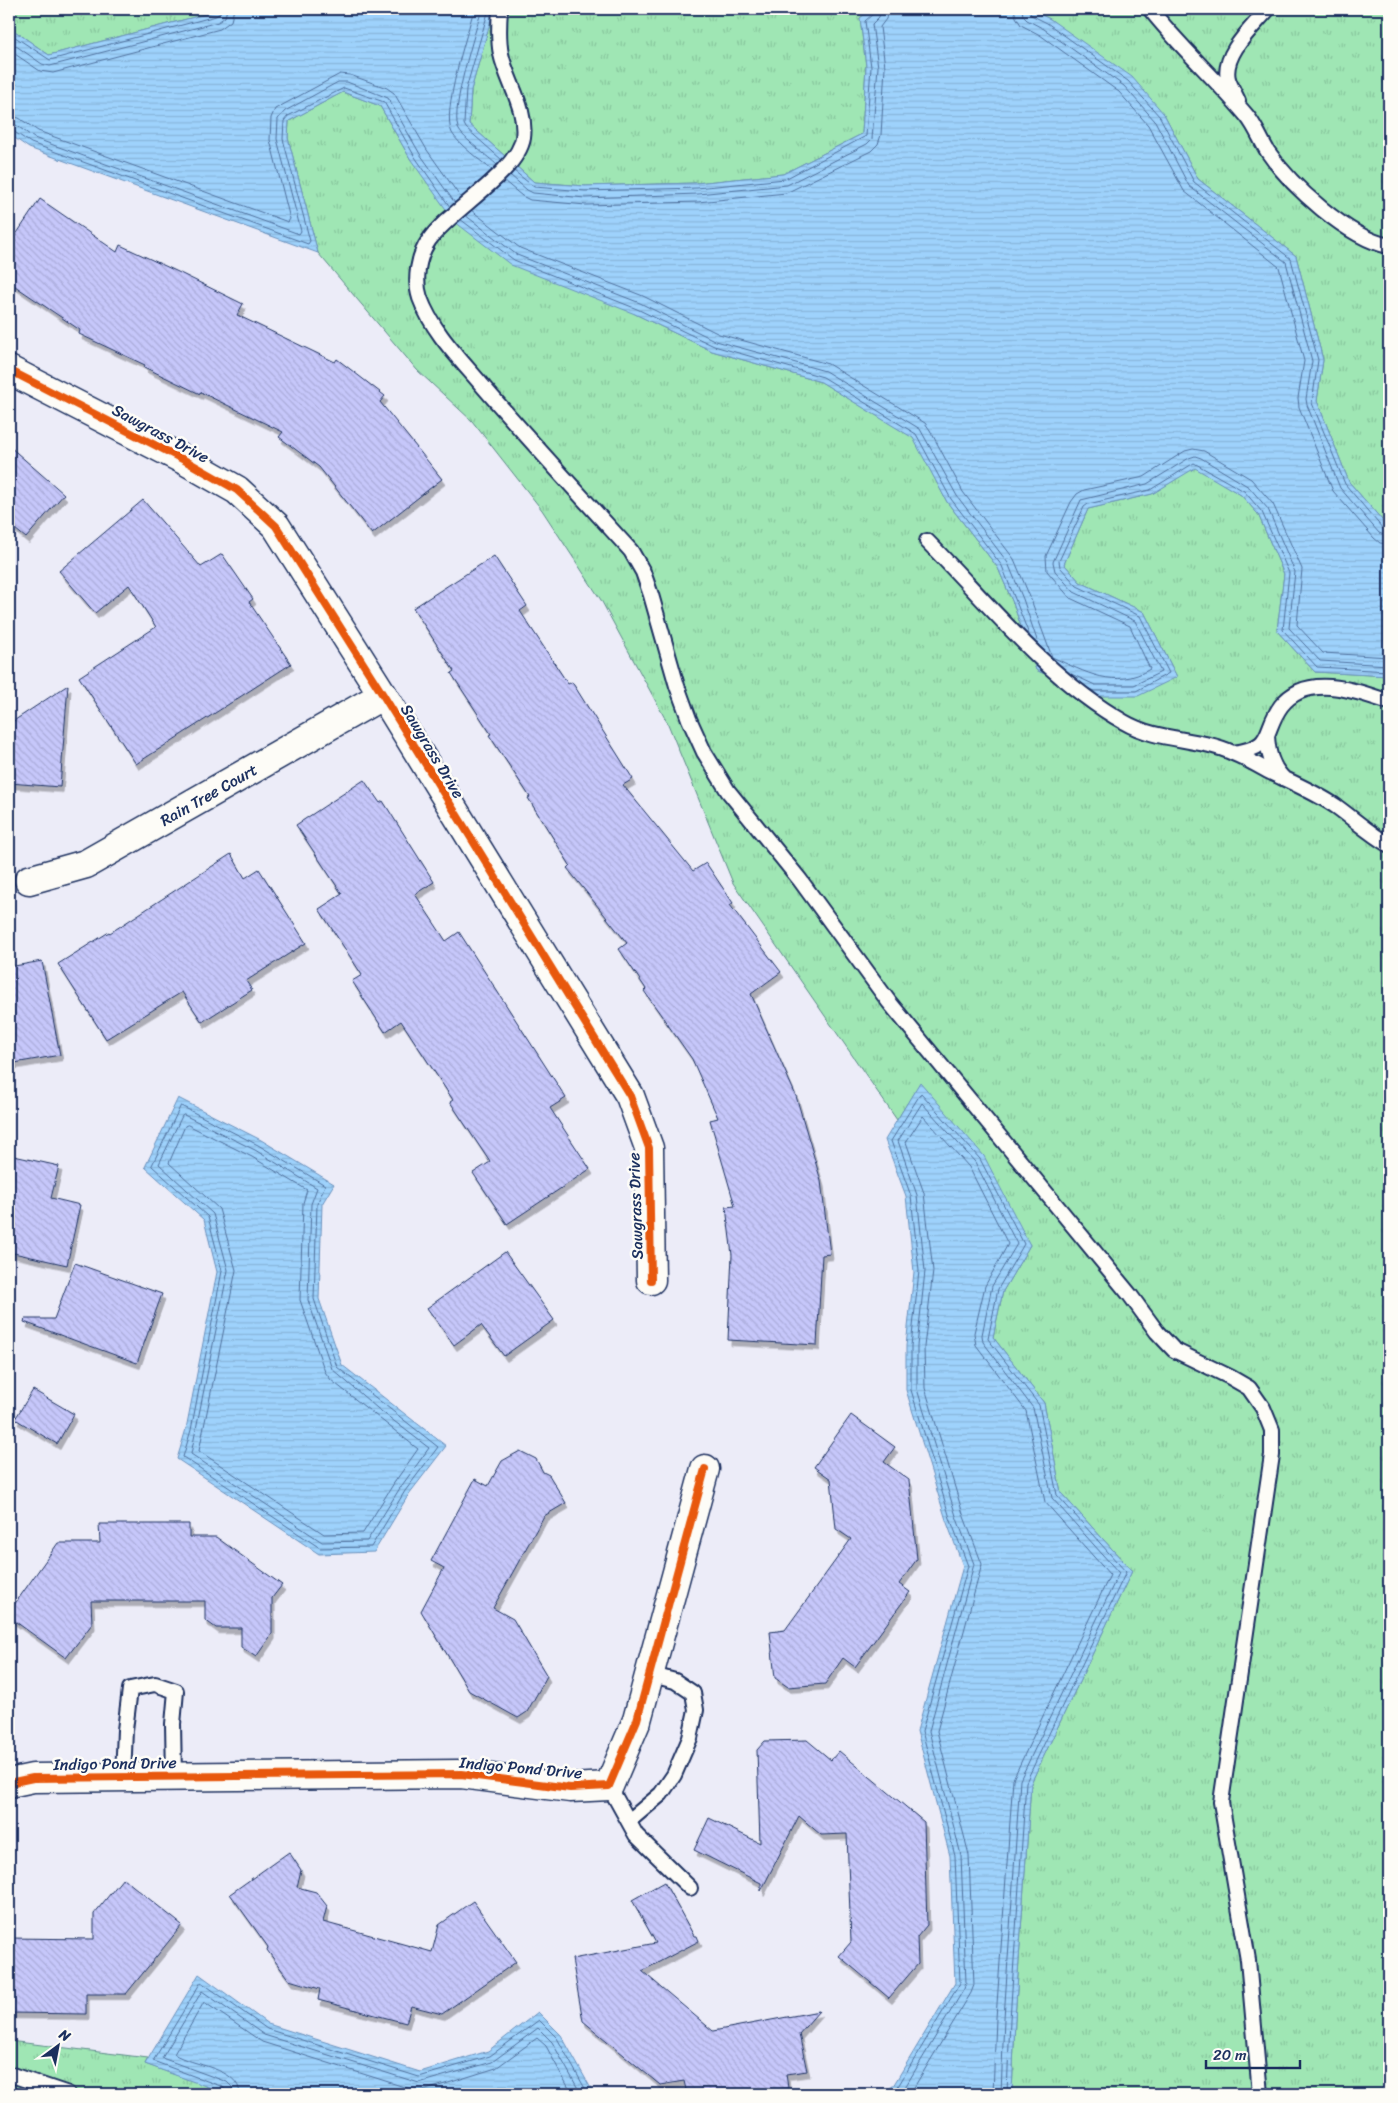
<svg xmlns="http://www.w3.org/2000/svg" width="1398" height="2103" viewBox="0 0 1398 2103" font-family="Sriracha,sans-serif">
  <style>
    .grass { fill: url(#grass-tufts); stroke: #5d8a89 }
    .water { fill: url(#water-rules); stroke: #6a91bd }
    .lines { fill: none; stroke-linecap: round; stroke-linejoin: round }
    .shore { stroke: #4f709d; stroke-width: 1 }
    .building { fill: url(#building-back-hatch); stroke: #1b2f5e; filter: url(#shadow) }
    .lane-casing { stroke: #1b2f5e; stroke-width: 18 }
    .street-casing { stroke: #1b2f5e; stroke-width: 31 }
    .lane { stroke: #fdfcf7; stroke-width: 14 }
    .street { stroke: #fdfcf7; stroke-width: 28 }
    .cycleway-casing { stroke: #fdfcf7; stroke-width: 11 }
    .cycleway { stroke: #e8590c; stroke-width: 8 }
    .labels { text-anchor: middle; stroke-width: 5; stroke-linejoin: round; paint-order: stroke }
    .street-label { font-size: 16px; fill: #1b2f5e; stroke: #fdfcf7 }
  </style>
  <defs>
    <pattern id="grass-tufts" width="24" height="20" patternUnits="userSpaceOnUse" patternTransform="scale(1.25)"><rect width="24" height="20" fill="#9fe6b4"/><path d="M3 7l-1-3M5 7V3M7 7l1-3M15 17l-1-3M17 17v-4M19 17l1-3" fill="none" stroke="#88c69d"/></pattern>
    <pattern id="water-rules" width="6" height="5" patternUnits="userSpaceOnUse" patternTransform="scale(1.25)"><rect width="6" height="5" fill="#9ed2fc"/><path d="M0 2.5h6" fill="none" stroke="#88b5da"/></pattern>
    <pattern id="building-back-hatch" width="6" height="6" patternUnits="userSpaceOnUse" patternTransform="scale(1.25)"><rect width="6" height="6" fill="#c6c7fa"/><path d="M-1 5l2 2M0 0l6 6M5-1l2 2" fill="none" stroke="#aaabd9"/></pattern>
    <filter id="shadow"><feDropShadow dx="3" dy="5.5" stdDeviation="0" flood-color="#0004"/></filter>
  </defs>
  <rect width="100%" height="100%" fill="#ececf8"/>
  <filter id="ink" filterUnits="userSpaceOnUse"><feTurbulence type="fractalNoise" baseFrequency=".02" numOctaves="2"/><feDisplacementMap in="SourceGraphic" scale="10" xChannelSelector="R" yChannelSelector="G"/><feConvolveMatrix kernelMatrix="1 2 1 2 8 2 1 2 1" color-interpolation-filters="sRGB"/></filter>
  <g filter="url(#ink)">
    <!-- grass -->
    <path class="grass" d="M 9,9 L 225,9 L 49,55 L 9,27 Z
      M 494,9 L 872,9 L 860,18 L 866,66 L 862,134 L 783,174 L 696,183 L 585,186 L 534,182 L 469,124 L 471,90 Z
      M 1029,9 L 1389,9 L 1389,528 L 1349,482 L 1317,401 L 1323,360 L 1296,256 L 1198,179 L 1164,114 L 1050,19 Z
      M 343,92 L 380,106 L 411,160 L 635,314 L 712,351 L 821,382 L 914,438 L 947,502 L 998,568 L 1013,603 L 1036,670 L 1093,696 L 1177,677 L 1144,612 L 1080,582 L 1064,564 L 1088,509 L 1152,494 L 1195,467 L 1241,495 L 1258,514 L 1284,574 L 1277,631 L 1315,672 L 1389,676 L 1389,2094 L 1012,2094 L 1015,2019 L 1031,1783 L 1132,1571 L 1061,1493 L 1044,1403 L 993,1337 L 1003,1291 L 1030,1245 L 920,1083 L 897,1120 L 733,883 L 668,724 L 601,600 L 542,510 L 472,421 L 417,370 L 318,253 L 288,138 L 289,121 Z
      M 9,2041 L 148,2058 L 145,2064 L 230,2094 L 9,2094 Z"/>
    <!-- water -->
    <path class="water" d="M 225,9 L 494,9 L 471,90 L 469,124 L 534,182 L 585,186 L 696,183 L 783,174 L 862,134 L 866,66 L 860,18 L 872,9 L 1029,9 L 1050,19 L 1132,77 L 1164,114 L 1198,179 L 1296,256 L 1323,360 L 1317,401 L 1349,482 L 1389,528 L 1389,676 L 1315,672 L 1277,631 L 1284,574 L 1258,514 L 1241,495 L 1195,468 L 1152,494 L 1088,509 L 1064,564 L 1080,582 L 1144,612 L 1177,677 L 1138,696 L 1093,696 L 1036,670 L 1013,603 L 998,568 L 947,502 L 913,438 L 821,382 L 712,351 L 635,314 L 511,265 L 455,222 L 411,160 L 380,106 L 343,92 L 289,121 L 288,138 L 318,253 L 29,148 L 9,134 L 9,27 L 49,55 Z
      M 920,1082 L 984,1156 L 1030,1245 L 1003,1291 L 993,1337 L 1044,1403 L 1061,1493 L 1132,1571 L 1031,1783 L 1015,2019 L 1012,2094 L 881,2094 L 893,2086 L 955,1983 L 950,1856 L 917,1731 L 963,1566 L 946,1520 L 906,1390 L 906,1346 L 914,1272 L 906,1196 L 885,1140 Z
      M 178,1098 L 261,1140 L 334,1184 L 322,1204 L 319,1299 L 342,1365 L 446,1446 L 409,1494 L 374,1552 L 319,1554 L 177,1459 L 186,1429 L 217,1272 L 204,1220 L 145,1167 Z
      M 199,1974 L 268,2024 L 420,2072 L 488,2051 L 538,2012 L 561,2035 L 594,2094 L 230,2094 L 219,2091 L 145,2064 Z"/>
    <g class="lines">
      <!-- shore -->
      <path class="shore" d="M 474,9 C 468,33 441,112 452,133 C 459,145 481,161 492,170
        M 482,9 C 475,33 451,107 458,128 C 462,138 489,157 497,165
        M 489,9 L 466,89 L 464,124 L 466,128 L 502,160
        M 1014,9 L 1016,17 L 1021,25 L 1040,35 L 1119,92 L 1148,125 L 1184,191 L 1279,267 L 1304,361 L 1298,398 L 1299,407 L 1333,491 L 1374,538 L 1380,543 L 1389,544
        M 1022,9 L 1023,16 L 1027,20 L 1044,29 L 1124,86 L 1155,121 L 1189,186 L 1286,262 L 1312,361 L 1306,399 L 1307,405 L 1340,488 L 1379,533 L 1389,537
        M 1028,9 L 1031,15 L 1047,23 L 1128,81 L 1160,117 L 1194,182 L 1291,259 L 1318,360 L 1312,403 L 1345,484 L 1383,529 L 1389,531
        M 9,33 L 50,60 L 216,16 L 220,13 L 221,9
        M 9,41 L 42,64 L 50,66 L 218,22 L 225,17 L 227,9
        M 9,50 L 40,71 L 53,73 L 220,29 L 231,21 L 234,9
        M 9,116 L 19,118 L 38,131 L 288,222 L 290,219 L 270,140 L 271,118 L 275,109 L 340,74 L 350,75 L 387,88 L 394,93 L 427,150 L 461,198
        M 9,124 L 16,125 L 34,138 L 299,234 L 301,231 L 277,139 L 278,119 L 285,111 L 338,82 L 347,82 L 388,98 L 420,154 L 455,203
        M 9,130 L 13,131 L 31,143 L 308,244 L 310,241 L 283,139 L 284,121 L 288,116 L 344,88 L 384,102 L 415,157 L 450,207
        M 514,171 L 534,187 L 585,191 L 697,188 L 785,179 L 866,136 L 871,67 L 865,21 L 873,14 L 874,9
        M 510,175 L 527,190 L 533,193 L 585,198 L 698,194 L 787,185 L 867,144 L 872,139 L 878,67 L 872,24 L 879,17 L 881,9
        M 504,181 L 522,196 L 530,200 L 586,205 L 698,202 L 786,193 L 871,151 L 878,144 L 881,135 L 885,67 L 880,27 L 886,19 L 888,9
        M 471,210 L 520,248 L 643,296 L 719,334 L 828,364 L 925,423 L 930,430 L 963,492 L 1014,559 L 1030,597 L 1052,657 C 1085,672 1115,690 1150,669 L 1130,626 L 1070,598 L 1047,571 L 1046,556 L 1071,502 L 1077,494 L 1084,490 L 1144,477 L 1185,451 L 1193,449 L 1204,451 L 1251,479 L 1273,504 L 1302,569 L 1297,625 L 1323,653 L 1389,657
        M 465,215 L 517,255 L 640,303 L 716,341 L 825,371 L 920,429 L 957,496 L 1008,563 L 1023,599 L 1039,646
        M 460,219 L 514,260 L 637,309 L 714,346 L 823,377 L 916,434 L 951,499 L 1002,566 L 1030,637
        M 1069,673 L 1095,685 L 1134,685 L 1161,672 L 1135,621 L 1074,592 L 1055,571 L 1053,562 L 1081,500 L 1147,484 L 1189,458 L 1195,456 L 1201,458 L 1249,487 L 1268,509 L 1295,572 L 1289,628 L 1320,661 L 1389,665
        M 1089,689 L 1094,691 L 1136,691 L 1169,673 L 1140,616 L 1077,586 L 1060,567 L 1059,561 L 1084,507 L 1088,504 L 1150,490 L 1194,463 L 1244,491 L 1262,512 L 1289,573 L 1283,630 L 1317,667 L 1389,671
        M 181,1106 L 258,1145 L 325,1185 L 317,1204 L 314,1299 L 337,1367 L 438,1447 L 405,1491 L 371,1547 L 320,1548 L 183,1457 L 191,1430 L 222,1271 L 208,1217 L 152,1166 Z
        M 184,1115 L 255,1150 L 317,1188 L 311,1204 L 308,1300 L 332,1369 L 377,1408 L 429,1448 L 400,1488 L 367,1541 L 322,1542 L 191,1454 L 228,1270 L 213,1214 L 159,1164 L 182,1116 Z
        M 188,1125 L 252,1157 L 307,1190 L 303,1203 L 300,1300 L 325,1372 L 331,1380 L 418,1449 L 394,1483 L 363,1533 L 324,1534 L 199,1451 L 236,1270 L 219,1209 L 169,1163 L 185,1126 Z
        M 227,2094 L 223,2087 L 153,2061 L 201,1982 L 267,2029 L 419,2077 L 490,2056 L 539,2020 L 557,2038 L 588,2094
        M 233,2094 L 232,2087 L 227,2082 L 162,2058 L 202,1991 L 264,2035 L 419,2083 L 492,2062 L 538,2028 L 552,2042 L 581,2094
        M 240,2094 C 239,2067 192,2066 174,2054 L 204,2002 L 262,2042 L 417,2091 L 426,2090 L 496,2068 L 537,2038 L 546,2046 L 572,2094
        M 890,2094 L 897,2088 L 960,1983 L 955,1856 L 922,1731 L 968,1566 L 950,1518 L 911,1390 L 911,1346 L 919,1271 L 911,1196 L 891,1141 L 921,1093 L 980,1159 L 1024,1244 L 998,1289 L 988,1339 L 1039,1405 L 1057,1495 L 1126,1572 L 1026,1782 L 1010,2019 L 1007,2094
        M 901,2094 L 964,1989 L 966,1983 L 961,1855 L 929,1731 L 974,1564 L 956,1516 L 917,1389 L 917,1346 L 925,1271 L 917,1195 L 898,1141 L 922,1103 L 975,1162 L 1017,1244 L 992,1286 L 982,1335 L 983,1342 L 1033,1408 L 1052,1498 L 1119,1573 L 1020,1780 L 1004,2018 L 1001,2094
        M 910,2094 L 971,1993 L 974,1985 L 969,1855 L 937,1731 L 982,1564 L 963,1514 L 925,1388 L 924,1347 L 933,1271 L 924,1193 L 906,1142 L 923,1116 L 969,1167 L 1008,1244 L 985,1286 L 974,1333 L 976,1345 L 1026,1411 L 1045,1502 L 1110,1575 L 1013,1779 L 996,2018 L 993,2094"/>
    </g>
    <!-- building -->
    <path class="building" d="M 40,199 L 117,252 L 120,245 L 176,271 L 243,304 L 237,315 L 335,362 L 337,359 L 385,396 L 380,402 L 442,479 L 372,534 L 319,467 L 279,437 L 283,432 L 200,392 L 200,394 L 144,367 L 145,365 L 79,334 L 80,330 L 9,282 L 9,245 Z
      M 9,446 L 64,494 L 26,538 L 9,524 Z
      M 143,500 L 201,567 L 222,554 L 253,599 L 249,602 L 291,664 L 136,764 L 79,677 L 156,627 L 129,585 L 95,613 L 59,571 Z
      M 494,556 L 527,606 L 520,611 L 568,684 L 572,682 L 633,779 L 623,785 L 693,871 L 706,863 L 733,903 L 730,905 L 781,972 L 751,994 L 796,1096 L 821,1181 L 830,1254 L 822,1255 L 817,1345 L 728,1340 L 732,1255 L 726,1207 L 735,1206 L 710,1120 L 718,1118 L 692,1059 L 644,991 L 646,989 L 619,949 L 627,943 L 567,868 L 570,865 L 528,798 L 530,797 L 489,735 L 491,734 L 451,673 L 454,671 L 413,608 Z
      M 68,685 L 60,787 L 9,783 L 9,724 Z
      M 364,780 L 380,803 L 383,801 L 434,882 L 415,894 L 446,941 L 459,932 L 566,1098 L 550,1108 L 590,1169 L 507,1224 L 473,1173 L 490,1162 L 450,1102 L 453,1100 L 401,1021 L 385,1032 L 352,981 L 362,975 L 319,909 L 342,894 L 296,825 Z
      M 231,854 L 245,878 L 259,869 L 306,943 L 246,981 L 252,990 L 202,1022 L 182,992 L 106,1039 L 58,964 L 109,932 L 110,933 Z
      M 42,961 L 60,1055 L 9,1064 L 9,967 Z
      M 14,1156 L 59,1166 L 51,1198 L 80,1205 L 67,1265 L 9,1252 L 9,1179 Z
      M 505,1252 L 554,1320 L 504,1356 L 481,1325 L 454,1345 L 427,1308 Z
      M 75,1263 L 162,1294 L 137,1363 L 24,1322 L 25,1319 L 54,1319 Z
      M 33,1390 L 74,1414 L 57,1444 L 15,1419 Z
      M 851,1415 L 895,1447 L 884,1462 L 909,1480 L 917,1559 L 899,1584 L 910,1592 L 855,1667 L 843,1658 L 825,1684 L 788,1687 L 775,1678 L 770,1632 L 785,1630 L 851,1539 L 836,1529 L 831,1479 L 814,1467 Z
      M 520,1451 L 536,1459 L 543,1472 L 549,1475 L 566,1503 L 544,1516 L 493,1608 L 513,1619 L 547,1676 L 527,1712 L 518,1718 L 469,1691 L 421,1611 L 444,1568 L 431,1561 L 475,1479 L 488,1486 L 502,1461 Z
      M 99,1524 L 189,1524 L 189,1537 L 216,1537 L 282,1585 L 272,1598 L 272,1634 L 256,1657 L 241,1647 L 241,1628 L 216,1628 L 205,1620 L 205,1601 L 91,1601 L 92,1624 L 66,1658 L 9,1617 L 9,1612 L 58,1543 L 100,1543 Z
      M 807,1740 L 831,1760 L 839,1751 L 924,1822 L 927,1925 L 917,1937 L 918,1964 L 889,1998 L 839,1956 L 851,1942 L 847,1834 L 821,1835 L 799,1816 L 761,1891 L 761,1883 L 694,1850 L 709,1818 L 760,1843 L 757,1750 L 765,1741 Z
      M 289,1852 L 301,1870 L 297,1887 L 316,1892 L 327,1906 L 323,1922 L 432,1952 L 439,1925 L 473,1901 L 516,1962 L 442,2014 L 411,2006 L 406,2023 L 318,2000 L 320,1989 L 289,1980 L 267,1950 L 268,1947 L 230,1894 Z
      M 123,1878 L 182,1925 L 126,1994 L 86,1994 L 86,2014 L 9,2013 L 9,1938 L 94,1939 L 94,1914 Z
      M 664,1882 L 694,1936 L 697,1936 L 699,1941 L 642,1971 L 713,2031 L 819,2011 L 799,2034 L 807,2071 L 786,2074 L 788,2088 L 753,2094 L 687,2094 L 684,2081 L 660,2085 L 583,2021 L 572,1959 L 656,1943 L 632,1900 Z"/>
    <g class="lines">
      <defs>
        <path id="lane" d="M 500,9 C 499,23 498,40 501,54 C 507,82 527,108 523,138 C 517,173 451,209 429,240 C 418,256 414,280 420,298 C 432,331 459,358 481,384 C 530,441 581,496 631,551 L 643,572 L 651,595 L 677,686 L 689,719 L 704,752 L 728,791 L 800,880 L 889,1002 L 1130,1295 L 1157,1332 L 1174,1350 L 1230,1377 L 1249,1388 L 1263,1408 L 1272,1430 L 1272,1455 L 1221,1802 L 1248,1960 L 1260,2094
          M 1150,9 C 1180,47 1216,79 1247,116 C 1256,127 1261,141 1268,152 C 1291,186 1348,238 1389,246
          M 1238,101 C 1235,94 1230,86 1228,79 C 1222,54 1253,27 1268,9
          M 927,541 C 987,602 1049,680 1124,722 C 1158,742 1199,737 1233,753 C 1246,758 1258,766 1270,772 C 1293,783 1317,793 1337,807 C 1355,820 1370,834 1389,845
          M 1267,736 C 1268,752 1271,765 1282,777
          M 1233,753 C 1276,747 1262,732 1281,706 C 1307,672 1357,691 1389,702
          M 123,1777 L 125,1730 L 130,1689 L 155,1684 L 176,1691 L 173,1724 L 174,1776
          M 609,1786 L 636,1835 L 690,1888
          M 629,1821 L 661,1794 L 674,1775 L 690,1738 L 696,1710 L 693,1693 L 675,1681 L 649,1674
          M 9,2074 L 68,2094"/>
        <g id="street">
          <path d="M 9,370 L 186,461 L 237,490 L 276,526 L 383,695 L 630,1096 L 649,1148 L 651,1280"/>
          <path id="s1" d="M 29,880 L 86,864 L 383,695"/>
          <path d="M 9,1783 L 33,1778 L 461,1774 L 570,1788 L 609,1786 L 637,1720 L 705,1469"/>
        </g>
      </defs>
      <!-- lane casing -->
      <use href="#lane" class="lane-casing"/>
      <!-- street casing -->
      <use href="#street" class="street-casing"/>
      <!-- lane -->
      <use href="#lane" class="lane"/>
      <!-- street -->
      <use href="#street" class="street"/>
      <defs>
        <path id="cycleway" d="M 9,370 L 186,461 L 237,490 L 276,526 L 383,695 L 630,1096 L 649,1148 L 651,1280
          M 9,1783 L 33,1778 L 461,1774 L 570,1788 L 609,1786 L 637,1720 L 705,1469"/>
      </defs>
      <!-- cycleway casing -->
      <use href="#cycleway" class="cycleway-casing"/>
      <!-- cycleway -->
      <use href="#cycleway" class="cycleway"/>
    </g>
  </g>
  <g class="labels">
    <!-- street labels -->
    <g class="street-label">
      <text transform="translate(161 433) rotate(28)" y="6">Sawgrass Drive</text>
      <text transform="translate(433 751) rotate(59)" y="6">Sawgrass Drive</text>
      <text dy="6" stroke="none"><textPath href="#s1" startOffset="200">Rain Tree Court</textPath></text>
      <text transform="translate(635 1206) rotate(-92)" y="6">Sawgrass Drive</text>
      <text transform="translate(115 1763) rotate(-1)" y="6">Indigo Pond Drive</text>
      <text transform="translate(521 1767) rotate(5)" y="6">Indigo Pond Drive</text>
    </g>
  </g>
  <!-- margin -->
  <rect width="1398" height="2103" fill="none" stroke="#fdfcf7" stroke-width="30"/>
  <rect x="15" y="15" width="1368" height="2073" fill="none" stroke="#1b2f5e" stroke-width="2" filter="url(#ink)"/>
  <!-- north arrow -->
  <g transform="translate(58 2046) rotate(32)" stroke="#fdfcf7" stroke-width="4" paint-order="stroke">
  <path d="M0-4L9 19L0 12L-9 19Z" fill="#1b2f5e"/>
  <text y="-8" font-size="14" font-weight="bold" text-anchor="middle" fill="#1b2f5e">N</text>
  </g>
  <!-- scale -->
  <path d="M1206 2060v8h94v-8" fill="none" stroke="#1b2f5e" stroke-width="2.5"/>
  <text x="1213" y="2060" font-size="15" fill="#1b2f5e" stroke="#fdfcf7" stroke-width="4" paint-order="stroke">20 m</text>
</svg>
